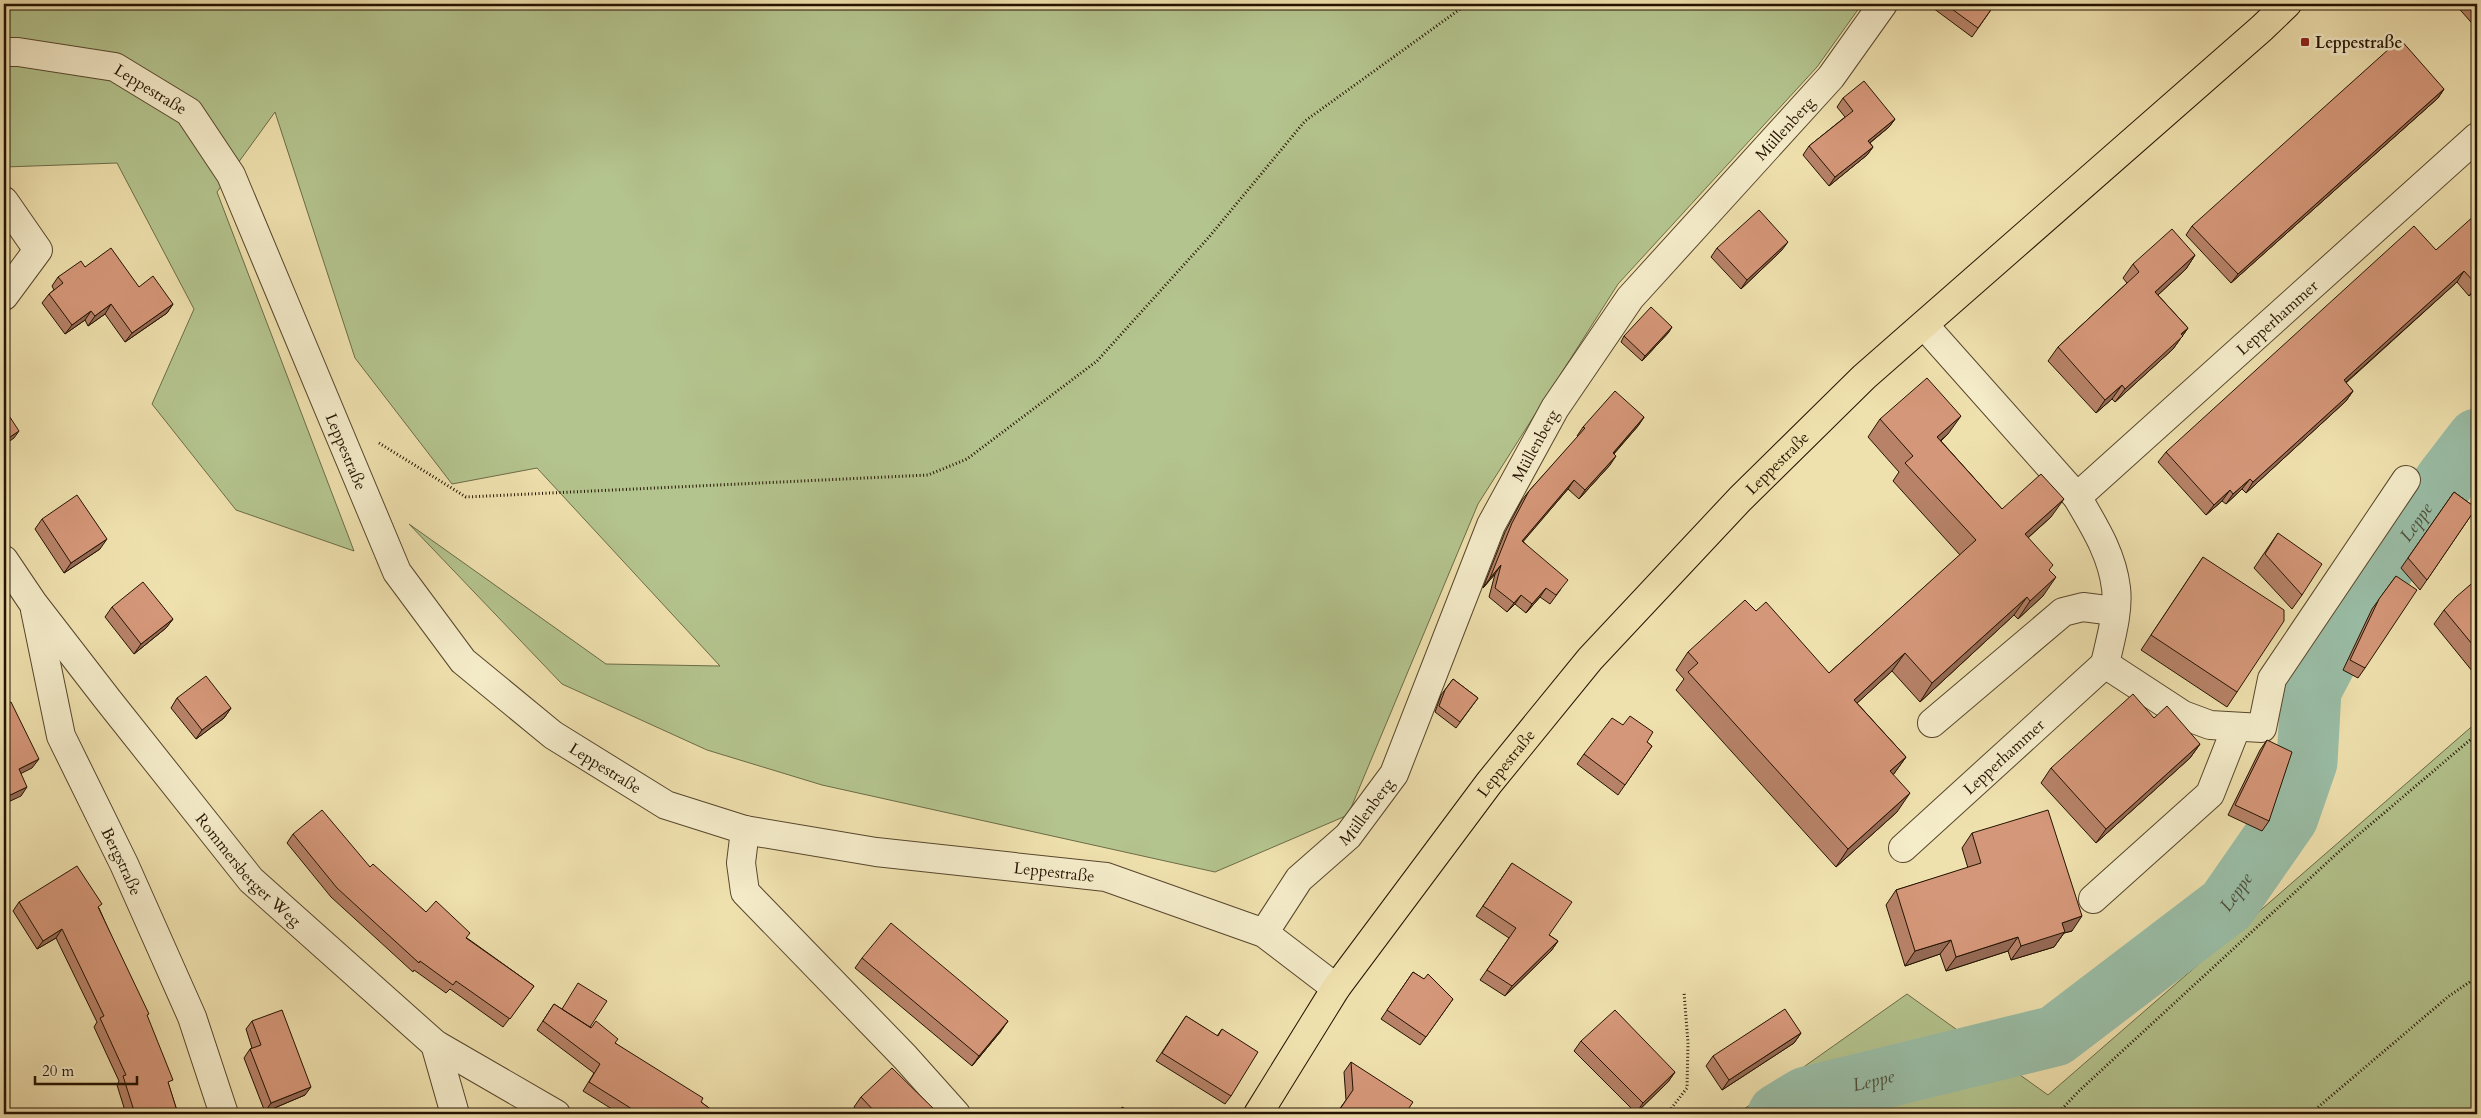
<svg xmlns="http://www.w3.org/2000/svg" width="2481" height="1118" viewBox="0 0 2481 1118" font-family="Cardo,serif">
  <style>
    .green { fill: #b4c48e; stroke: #6c6c47 }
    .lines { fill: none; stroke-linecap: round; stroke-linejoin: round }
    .river { stroke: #9abea7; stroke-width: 61 }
    .minor-casing { stroke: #57462c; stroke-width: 30 }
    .major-casing { stroke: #241300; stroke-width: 30 }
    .path { stroke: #241300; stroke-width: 3; stroke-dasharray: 1 2.5; stroke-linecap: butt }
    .minor { stroke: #f5ecca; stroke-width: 28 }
    .major { stroke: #efe1ae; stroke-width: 28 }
    .wall { fill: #b78268; stroke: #241300 }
    .shaded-wall { fill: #956a55; stroke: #241300 }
    .building { fill: #d59779; stroke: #241300 }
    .poi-dot { fill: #8f2418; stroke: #f5ecca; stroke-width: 2 }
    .labels { text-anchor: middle; stroke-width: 5; stroke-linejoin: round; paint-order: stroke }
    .poi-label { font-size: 16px; font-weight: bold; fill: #241300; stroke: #f5ecca; text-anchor: start }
    .street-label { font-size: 16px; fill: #241300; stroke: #f5ecca }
    .water-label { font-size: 18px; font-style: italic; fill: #4d4f3a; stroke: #f5ecca }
  </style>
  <rect width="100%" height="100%" fill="#efe1ae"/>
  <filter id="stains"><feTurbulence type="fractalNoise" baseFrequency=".004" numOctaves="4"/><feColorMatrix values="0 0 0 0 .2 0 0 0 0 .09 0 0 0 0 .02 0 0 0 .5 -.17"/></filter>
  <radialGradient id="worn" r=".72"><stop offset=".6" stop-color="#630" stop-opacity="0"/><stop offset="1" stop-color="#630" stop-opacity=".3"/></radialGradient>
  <!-- green -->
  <path class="green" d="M 4,4 L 1862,4 L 1817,67 L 1618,284 L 1478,504 L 1348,815 L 1215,872 L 822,785 L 707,750 L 562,684 L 409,524 L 606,664 L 720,666 L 537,468 L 452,484 L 355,358 L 275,112 L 217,192 L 354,551 L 236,510 L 152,404 L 194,309 L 117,163 L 5,167 Z
    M 2477,722 L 2477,1114 L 1737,1114 L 1907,994 L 2048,1095 Z"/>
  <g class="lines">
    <!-- river -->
    <path class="river" id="s1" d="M 1778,1114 L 1806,1097 L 2055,1036 L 2227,905 L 2288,817 L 2307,762 L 2311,690 L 2350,616 L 2447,478 L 2477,439"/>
    <defs>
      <g id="minor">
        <path id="s2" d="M 4,52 L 18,52 L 115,67 L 189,112 L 231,175 L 397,572 L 463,661 L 553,735 L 666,805 L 745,830 L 876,852 L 1106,877 L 1264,933 L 1336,988"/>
        <path d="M 4,201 L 38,250 L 4,296"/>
        <path id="s3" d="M 1924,325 L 2077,497 L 2477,137"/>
        <path d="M 2077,497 C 2094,526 2112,554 2116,588 C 2119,612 2110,641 2105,664 L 2183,715 L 2210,725 L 2262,728 L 2272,679 L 2406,480"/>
        <path id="s4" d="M 4,560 L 33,603 L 108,700 L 251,880 L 435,1044 L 556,1114"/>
        <path id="s5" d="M 35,610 L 61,736 L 124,864 L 192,1017 L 224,1114"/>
        <path d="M 1932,723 L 2063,612 L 2083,607 L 2114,611"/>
        <path d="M 745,830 L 741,863 L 745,892 L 905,1057 L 956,1114"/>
        <path id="s6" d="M 1903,848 L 2105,664"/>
        <path d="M 2093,899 L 2210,794 L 2236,728"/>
        <path id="s7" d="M 1264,933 L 1299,879 L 1348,836 L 1394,774 L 1491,525 L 1555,408 L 1630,298 L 1831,77 L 1883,4"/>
        <path d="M 435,1044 L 455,1114"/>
      </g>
      <g id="major">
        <path id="s8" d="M 1258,1114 L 1336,988 L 1489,783 L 1590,659 L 1740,499 L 1864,377 L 2262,28 L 2287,4"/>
      </g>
    </defs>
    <!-- minor casing -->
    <use href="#minor" class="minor-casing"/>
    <!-- major casing -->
    <use href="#major" class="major-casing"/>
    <!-- path -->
    <path class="path" d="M 379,443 L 466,497 L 928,475 L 967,459 L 1097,361 L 1209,237 L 1305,121 L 1467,4
      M 1667,1114 L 1687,1088 L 1688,1043 L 1684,992
      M 2057,1114 L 2080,1090 L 2344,847 L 2477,734
      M 2310,1114 L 2449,996 L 2477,977"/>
    <!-- minor -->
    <use href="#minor" class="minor"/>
    <!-- major -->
    <use href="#major" class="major"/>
  </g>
  <!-- wall -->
  <path class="wall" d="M 1936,4 L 1995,4 L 1972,37 L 1933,8 Z
    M 2455,4 L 2477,4 L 2477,29 Z
    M 2444,89 L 2438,98 L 2231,283 L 2186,235 L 2192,226 Z
    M 1843,98 L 1895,119 L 1889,127 L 1870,143 L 1873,147 L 1867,155 L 1829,186 L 1803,155 L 1809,146 L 1845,117 L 1837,107 Z
    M 2477,218 L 2477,289 L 2469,296 L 2457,282 L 2346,383 L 2353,391 L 2346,401 L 2246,493 L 2242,489 L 2226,504 L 2222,501 L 2206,515 L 2158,462 L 2166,452 L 2436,250 Z
    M 1717,248 L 1782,250 L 1741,289 L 1711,257 Z
    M 2195,255 L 2186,269 L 2158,295 L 2188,328 L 2173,349 L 2115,402 L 2112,399 L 2096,413 L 2048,361 L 2058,347 L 2127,283 L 2123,278 L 2133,264 Z
    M 85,267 L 139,287 L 173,304 L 167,313 L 125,342 L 105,314 L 88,326 L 85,320 L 65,334 L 42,303 L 49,294 L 54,290 L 52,286 L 58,277 Z
    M 1669,332 L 1642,361 L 1621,342 L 1624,336 Z
    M 1644,417 L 1638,426 L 1614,454 L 1610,465 L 1579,499 L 1568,489 L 1523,541 L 1561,589 L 1550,604 L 1540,597 L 1526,613 L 1515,604 L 1507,612 L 1489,597 L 1495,574 L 1483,588 L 1505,532 L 1522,500 L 1529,491 L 1578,437 L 1577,436 L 1583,427 Z
    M 1880,419 L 1948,434 L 1941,441 L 2002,509 L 2051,517 L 2028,538 L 2049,570 L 2043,596 L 2018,619 L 2014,615 L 1920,702 L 1892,671 L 1857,703 L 1906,757 L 1893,775 L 1897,812 L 1836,867 L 1676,690 L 1684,679 L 1676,670 L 1688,652 L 1756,611 L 1829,673 L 1960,555 L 1893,481 L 1899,472 L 1868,437 Z
    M 2454,492 L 2476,508 L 2420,590 L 2401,568 Z
    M 42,519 L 100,549 L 64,573 L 35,529 Z
    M 2278,533 L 2302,595 L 2292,609 L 2254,568 Z
    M 2203,557 L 2237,692 L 2227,707 L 2141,650 Z
    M 2396,576 L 2365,668 L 2358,678 L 2343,670 L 2372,609 Z
    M 2477,579 L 2477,677 L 2434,624 L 2444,610 Z
    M 112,607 L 173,619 L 166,628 L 134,654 L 105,617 Z
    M 1453,679 L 1478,698 L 1456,728 L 1435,712 L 1441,695 Z
    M 177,698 L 231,708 L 224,718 L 196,739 L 171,708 Z
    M 2154,718 L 2200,744 L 2190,758 L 2096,843 L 2041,783 L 2051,768 Z
    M 2267,740 L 2269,821 L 2262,831 L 2228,815 L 2260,750 Z
    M 1647,742 L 1652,746 L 1618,795 L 1577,764 L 1584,754 Z
    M 1972,833 L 2072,931 L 2064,933 L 2054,947 L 2011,960 L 2008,951 L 1946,971 L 1940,954 L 1905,966 L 1886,905 L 1896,890 L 1968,868 L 1962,848 Z
    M 293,834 L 370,867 L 426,912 L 467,938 L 534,986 L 503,1027 L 450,989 L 446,993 L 414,970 L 413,972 L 331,897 L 287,843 Z
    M 1512,863 L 1549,935 L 1558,941 L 1551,951 L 1505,996 L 1480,980 L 1509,938 L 1476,916 Z
    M 19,902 L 99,908 L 147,1017 L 178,1114 L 126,1114 L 117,1085 L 119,1081 L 94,1027 L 97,1022 L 56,938 L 37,949 L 13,911 Z
    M 862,958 L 1001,1031 L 972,1066 L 855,968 Z
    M 1413,972 L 1453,999 L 1420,1045 L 1381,1019 Z
    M 554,1004 L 615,1043 L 701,1102 L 717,1114 L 620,1114 L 583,1091 L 594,1073 L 537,1030 Z
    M 1186,1016 L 1217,1036 L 1222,1029 L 1231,1096 L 1225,1104 L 1156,1061 Z
    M 252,1021 L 305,1095 L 265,1112 L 244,1058 L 250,1049 L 252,1048 L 246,1029 Z
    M 1801,1033 L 1794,1043 L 1722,1090 L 1706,1066 L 1713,1056 Z
    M 1581,1041 L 1675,1072 L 1668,1082 L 1636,1113 L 1574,1051 Z
    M 1351,1062 L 1405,1114 L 1336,1114 L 1346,1100 L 1344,1072 Z
    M 861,1097 L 939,1114 L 861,1114 L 854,1107 Z"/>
  <!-- shaded-wall -->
  <path class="shaded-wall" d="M 2444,89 L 2438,98 L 2231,283 L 2238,274 Z
    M 1895,119 L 1889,127 L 1862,149 L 1868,141 Z
    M 1873,147 L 1867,155 L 1829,186 L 1835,177 Z
    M 1788,242 L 1782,250 L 1741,289 L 1747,280 Z
    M 2195,255 L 2186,269 L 2146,306 L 2155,292 Z
    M 2464,271 L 2457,282 L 2336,391 L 2344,380 Z
    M 2477,285 L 2477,289 L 2469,296 Z
    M 111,304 L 105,314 L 88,326 L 95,316 Z
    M 173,304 L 167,313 L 125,342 L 132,333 Z
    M 91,311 L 85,320 L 65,334 L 72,325 Z
    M 1672,327 L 1669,332 L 1642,361 L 1645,356 Z
    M 2188,328 L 2173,349 L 2115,402 L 2125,389 Z
    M 2122,385 L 2112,399 L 2096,413 L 2105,400 Z
    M 2353,391 L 2346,401 L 2246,493 L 2253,482 Z
    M 1961,416 L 1948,434 L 1924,455 L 1937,437 Z
    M 1644,417 L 1638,426 L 1606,462 L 1613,453 Z
    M 19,431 L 14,438 L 4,445 L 4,441 Z
    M 1616,456 L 1610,465 L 1579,499 L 1585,490 Z
    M 2250,479 L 2242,489 L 2226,504 L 2233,494 Z
    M 1574,480 L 1568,489 L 1516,550 L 1522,541 Z
    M 2230,490 L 2222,501 L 2206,515 L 2214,505 Z
    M 2064,499 L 2051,517 L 2012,552 L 2025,534 Z
    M 107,539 L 100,549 L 64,573 L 71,563 Z
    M 1501,565 L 1495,574 L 1483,588 L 1490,578 Z
    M 2056,577 L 2043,596 L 2018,619 L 2030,601 Z
    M 1546,588 L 1540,597 L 1526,613 L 1532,604 Z
    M 1521,595 L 1515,604 L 1507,612 L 1514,603 Z
    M 2027,597 L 2014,615 L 1920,702 L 1932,683 Z
    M 173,619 L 166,628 L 134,654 L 141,644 Z
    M 1905,653 L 1892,671 L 1841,718 L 1854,700 Z
    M 231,708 L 224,718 L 196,739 L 202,730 Z
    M 2200,744 L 2190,758 L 2096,843 L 2106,829 Z
    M 1906,757 L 1893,775 L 1890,771 Z
    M 39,759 L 32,768 L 12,778 L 19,769 Z
    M 27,787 L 21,796 L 4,804 L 4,798 Z
    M 1910,793 L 1897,812 L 1836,867 L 1848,849 Z
    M 2082,916 L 2072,931 L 2064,933 L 2054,947 L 2011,960 L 2021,946 L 2062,923 Z
    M 62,929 L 56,938 L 37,949 L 43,941 Z
    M 2018,937 L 2008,951 L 1946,971 L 1956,957 Z
    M 1951,940 L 1940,954 L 1905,966 L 1915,951 Z
    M 1558,941 L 1551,951 L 1505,996 L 1512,986 Z
    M 1008,1021 L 1001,1031 L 972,1066 L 979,1056 Z
    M 1801,1033 L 1794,1043 L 1722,1090 L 1729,1080 Z
    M 1675,1072 L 1668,1082 L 1636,1113 L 1643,1103 Z
    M 311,1087 L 305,1095 L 265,1112 L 271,1103 Z"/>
  <!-- building -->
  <path class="building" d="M 1945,4 L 1995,4 L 1978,28 Z
    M 2400,39 L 2444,89 L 2238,274 L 2192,226 Z
    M 1864,81 L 1895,119 L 1868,141 L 1873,147 L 1835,177 L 1809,146 L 1853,111 L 1843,98 Z
    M 1759,210 L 1788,242 L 1747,280 L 1717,248 Z
    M 2475,215 L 2477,218 L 2477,285 L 2464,271 L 2344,380 L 2353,391 L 2253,482 L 2250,479 L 2233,494 L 2230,490 L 2214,505 L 2166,452 L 2414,226 L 2436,250 Z
    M 2172,229 L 2195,255 L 2155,292 L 2188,328 L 2181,334 L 2183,336 L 2125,389 L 2122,385 L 2105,400 L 2058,347 L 2139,272 L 2133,264 Z
    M 111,248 L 139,287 L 153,276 L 173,304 L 132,333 L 111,304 L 95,316 L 91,311 L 72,325 L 49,294 L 63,283 L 58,277 L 81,261 L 85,267 Z
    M 1651,307 L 1672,327 L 1645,356 L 1624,336 Z
    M 1927,378 L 1961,416 L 1937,437 L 2002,509 L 2041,474 L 2064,499 L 2025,534 L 2053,565 L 2049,570 L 2056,577 L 2030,601 L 2027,597 L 1932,683 L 1905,653 L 1854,700 L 1906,757 L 1890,771 L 1910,793 L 1848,849 L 1688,672 L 1698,663 L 1688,652 L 1745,600 L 1756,611 L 1766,602 L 1829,673 L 1976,540 L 1905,463 L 1913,456 L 1880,419 Z
    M 1615,391 L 1644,417 L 1613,453 L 1616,456 L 1585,490 L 1574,480 L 1522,541 L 1568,580 L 1556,595 L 1546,588 L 1532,604 L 1521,595 L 1514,603 L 1495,588 L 1501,565 L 1490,578 L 1512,523 L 1529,491 L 1585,428 L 1583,427 Z
    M 4,408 L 19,431 L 4,441 Z
    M 2454,492 L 2476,508 L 2427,580 L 2408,558 Z
    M 77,495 L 107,539 L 71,563 L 42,519 Z
    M 2278,533 L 2322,564 L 2302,595 L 2265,554 Z
    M 2203,557 L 2284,610 L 2284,621 L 2237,692 L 2151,635 Z
    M 2396,576 L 2417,590 L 2365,668 L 2350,660 L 2379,599 Z
    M 2477,579 L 2477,650 L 2444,610 L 2456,597 Z
    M 143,582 L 173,619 L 141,644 L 112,607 Z
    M 206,676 L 231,708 L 202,730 L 177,698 Z
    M 1453,679 L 1478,698 L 1460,722 L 1439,706 L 1445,690 Z
    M 2133,694 L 2154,718 L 2167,706 L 2200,744 L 2106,829 L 2051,768 Z
    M 11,702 L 39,759 L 19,769 L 27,787 L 4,798 L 4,705 Z
    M 1630,716 L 1653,732 L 1647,742 L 1652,746 L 1625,785 L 1584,754 L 1612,718 L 1623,725 Z
    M 2267,740 L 2292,752 L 2269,821 L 2235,805 Z
    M 322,810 L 370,867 L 373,864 L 426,912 L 436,901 L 470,933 L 466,938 L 534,986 L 510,1019 L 456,981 L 453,985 L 420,961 L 419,963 L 337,888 L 293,834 Z
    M 2048,810 L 2082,916 L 2062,923 L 2065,932 L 2021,946 L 2018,937 L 1956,957 L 1951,940 L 1915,951 L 1896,890 L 1981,863 L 1972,833 Z
    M 1512,863 L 1572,902 L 1549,935 L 1558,941 L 1512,986 L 1487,970 L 1516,928 L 1483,906 Z
    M 77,866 L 102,904 L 98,907 L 149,1014 L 147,1015 L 173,1080 L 168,1082 L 178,1114 L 135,1114 L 123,1076 L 126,1075 L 100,1018 L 104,1016 L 62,929 L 43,941 L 19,902 Z
    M 891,923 L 1008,1021 L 979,1056 L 862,958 Z
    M 1413,972 L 1424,979 L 1428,974 L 1453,999 L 1426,1037 L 1387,1010 Z
    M 578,983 L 607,1001 L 590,1027 L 562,1009 Z
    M 554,1004 L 591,1028 L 596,1021 L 618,1039 L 615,1043 L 703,1098 L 701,1102 L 717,1114 L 640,1114 L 589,1082 L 600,1064 L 543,1021 Z
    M 1785,1009 L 1801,1033 L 1729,1080 L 1713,1056 Z
    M 282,1010 L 311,1087 L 271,1103 L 250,1049 L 261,1045 L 252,1021 Z
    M 1615,1010 L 1675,1072 L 1643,1103 L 1581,1041 Z
    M 1186,1016 L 1218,1036 L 1222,1029 L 1258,1052 L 1231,1096 L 1162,1053 Z
    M 1351,1062 L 1413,1102 L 1405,1114 L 1348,1114 L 1340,1109 L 1353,1090 Z
    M 892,1068 L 939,1114 L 877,1114 L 861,1097 Z
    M 1122,1107 L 1135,1114 L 1118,1114 Z"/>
  <!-- markers -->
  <rect class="poi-dot" x="2300" y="37" width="10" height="10" rx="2.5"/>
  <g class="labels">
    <!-- poi labels -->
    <g class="poi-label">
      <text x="2315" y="48">Leppestraße</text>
    </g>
    <!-- street labels -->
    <g class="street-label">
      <text dy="6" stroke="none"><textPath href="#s2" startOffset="154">Leppestraße</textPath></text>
      <text dy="6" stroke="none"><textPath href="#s7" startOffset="970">Müllenberg</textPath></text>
      <text dy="6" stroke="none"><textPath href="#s3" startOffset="499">Lepperhammer</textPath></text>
      <text dy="6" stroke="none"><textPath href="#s7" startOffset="565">Müllenberg</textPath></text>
      <text dy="6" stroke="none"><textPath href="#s2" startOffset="574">Leppestraße</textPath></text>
      <text dy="6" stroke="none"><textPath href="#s8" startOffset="835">Leppestraße</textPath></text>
      <text dy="6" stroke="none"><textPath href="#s6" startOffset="136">Lepperhammer</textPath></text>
      <text dy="6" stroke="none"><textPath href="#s8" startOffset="430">Leppestraße</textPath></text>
      <text dy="6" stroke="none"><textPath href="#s2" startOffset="994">Leppestraße</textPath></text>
      <text dy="6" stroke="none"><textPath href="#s7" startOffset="160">Müllenberg</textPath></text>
      <text dy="6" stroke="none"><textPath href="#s5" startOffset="268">Bergstraße</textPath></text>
      <text dy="6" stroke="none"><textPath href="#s4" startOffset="395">Rommersberger Weg</textPath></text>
      <text dy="6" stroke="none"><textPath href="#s2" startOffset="1460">Leppestraße</textPath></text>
    </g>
    <!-- water labels -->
    <g class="water-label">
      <text dy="6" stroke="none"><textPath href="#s1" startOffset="941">Leppe</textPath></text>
      <text dy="6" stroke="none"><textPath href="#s1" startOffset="521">Leppe</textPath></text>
      <text dy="6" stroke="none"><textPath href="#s1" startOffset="102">Leppe</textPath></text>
    </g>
  </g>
  <!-- margin -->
  <rect width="2481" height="1118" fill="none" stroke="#efe1ae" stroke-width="20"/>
  <rect x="5" y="5" width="2471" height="1108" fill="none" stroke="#241300" stroke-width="2.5"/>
  <rect x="10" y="10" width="2461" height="1098" fill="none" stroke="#241300"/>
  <!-- scale -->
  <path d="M35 1076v8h102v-8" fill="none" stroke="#241300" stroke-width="2.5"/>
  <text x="42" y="1076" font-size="15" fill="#241300" stroke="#f5ecca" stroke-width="4" paint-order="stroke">20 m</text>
  <rect width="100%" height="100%" filter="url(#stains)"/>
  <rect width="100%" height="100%" fill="url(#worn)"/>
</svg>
